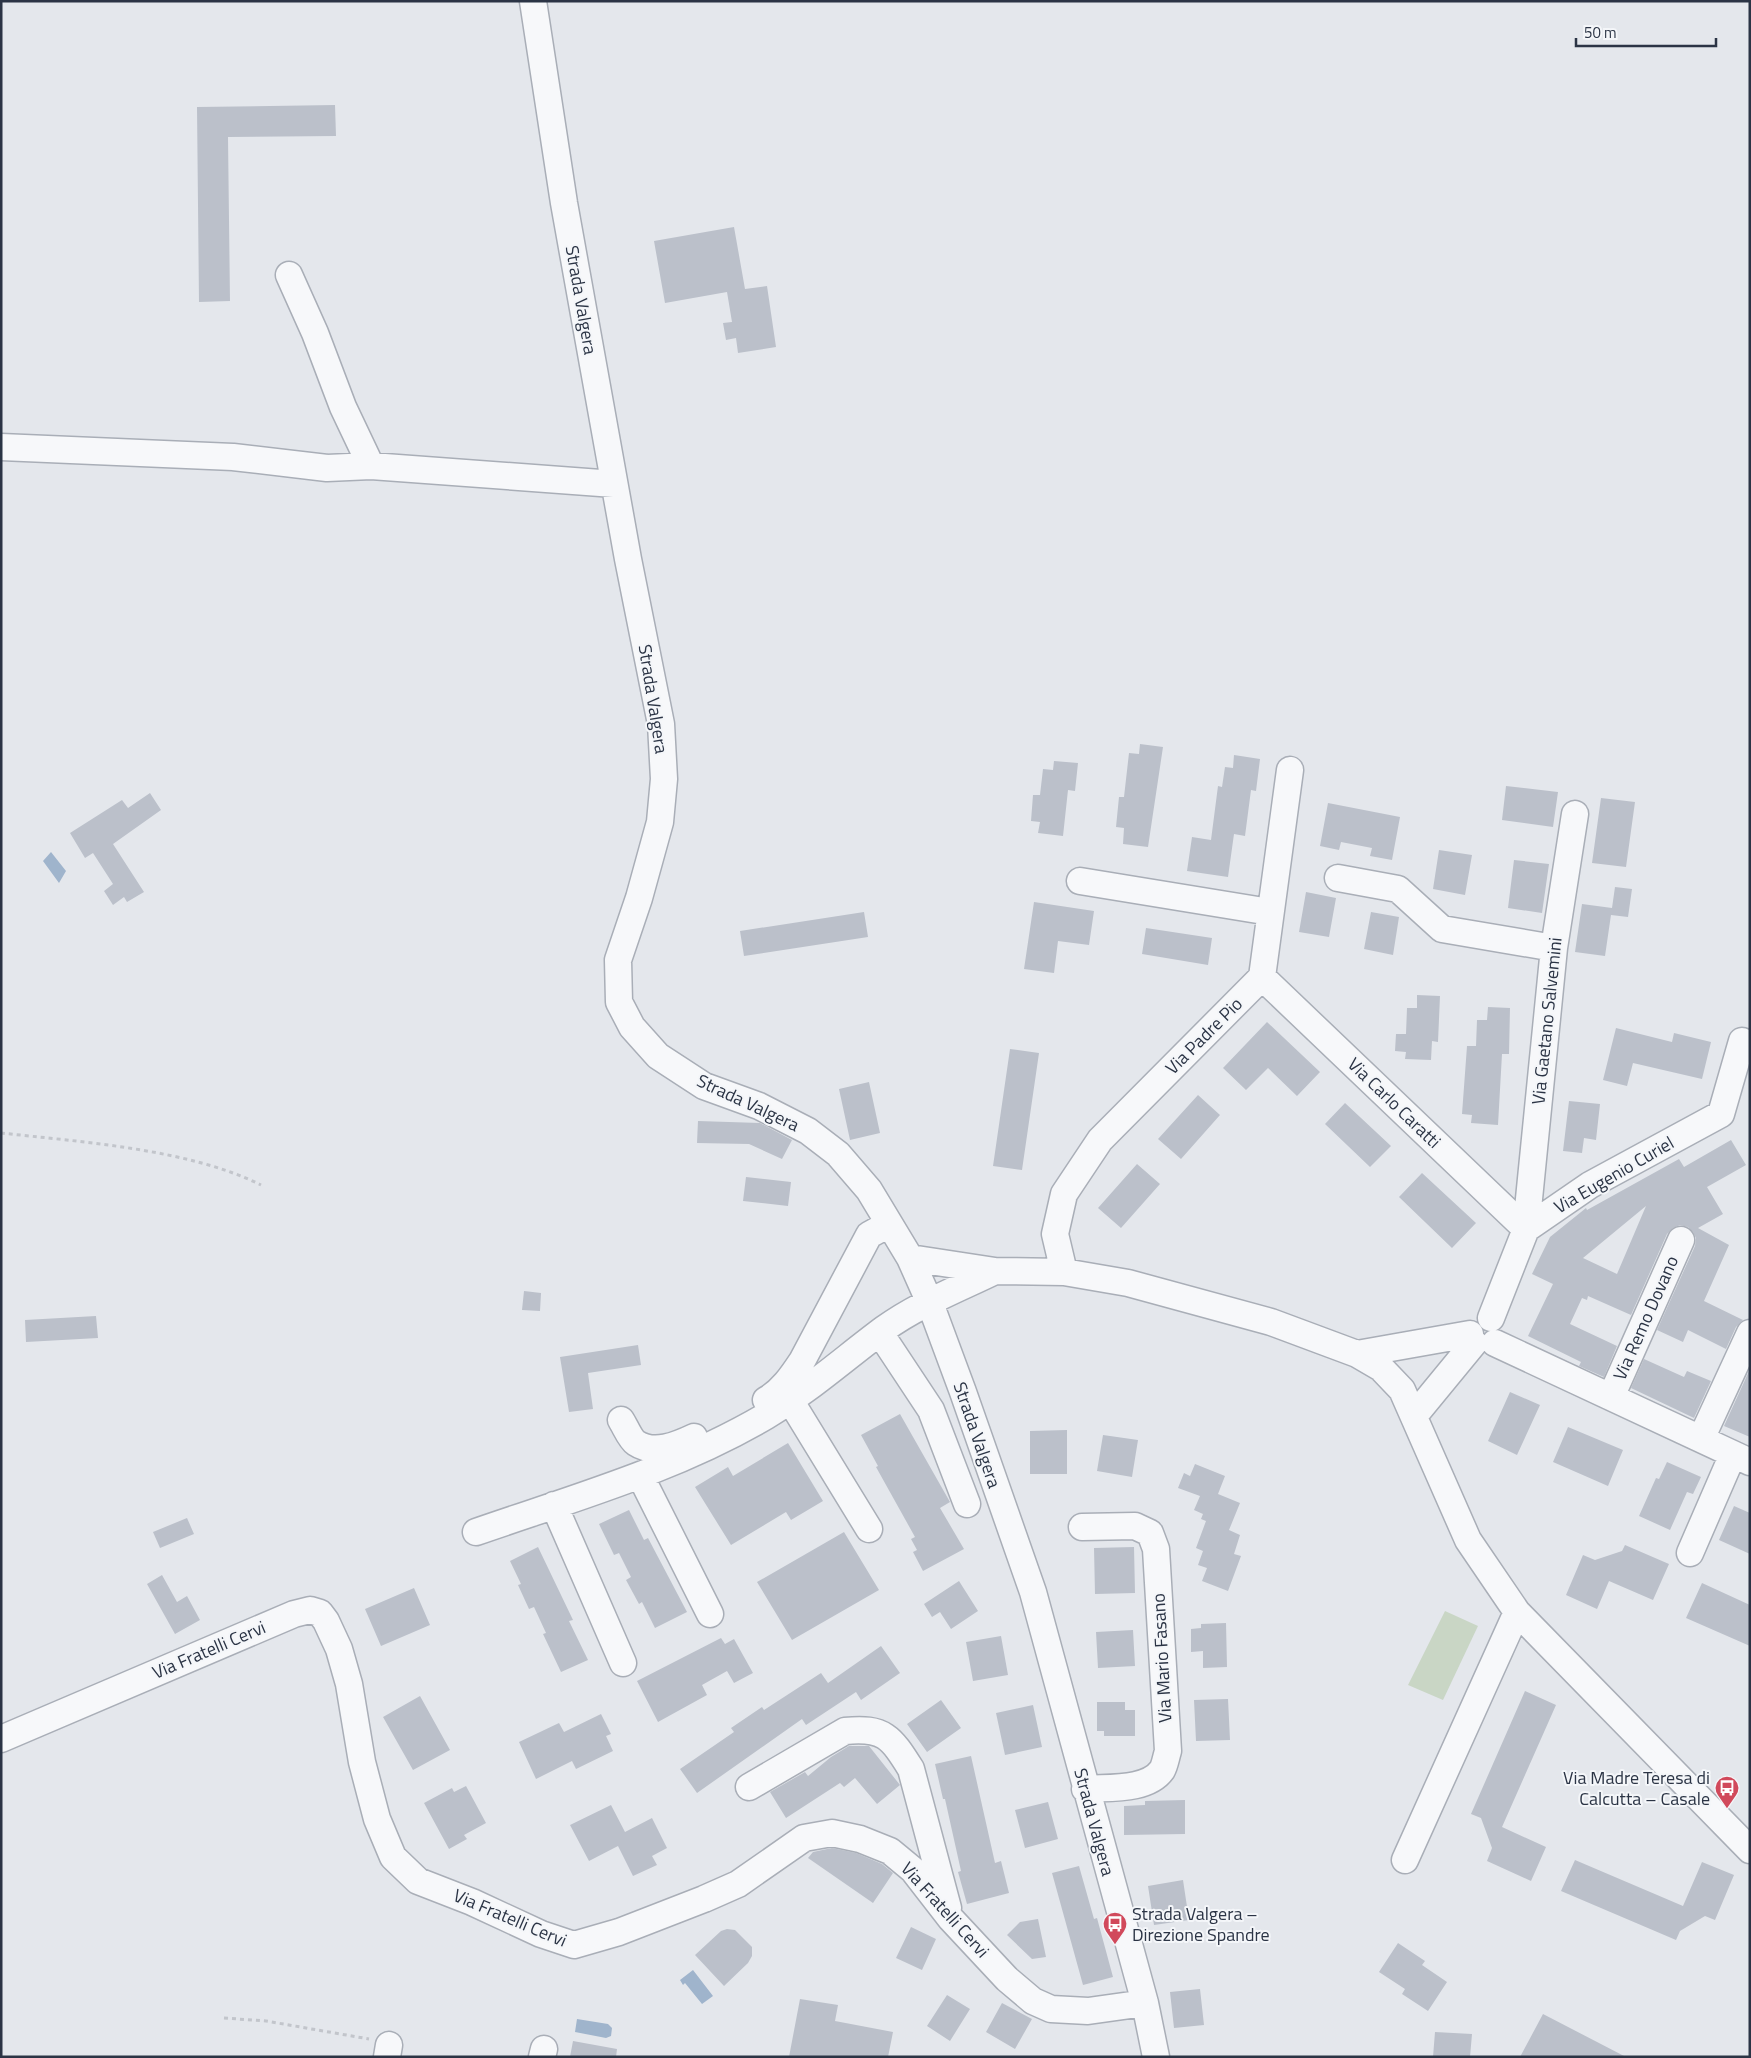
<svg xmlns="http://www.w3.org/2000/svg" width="1751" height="2058" viewBox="0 0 1751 2058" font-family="'Titillium Web',sans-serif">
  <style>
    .green { fill: #c9d6c5 }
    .water { fill: #9fb4cc }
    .building { fill: #bbc0ca; fill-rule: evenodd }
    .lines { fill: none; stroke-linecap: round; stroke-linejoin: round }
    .minor-casing { stroke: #a9aeb7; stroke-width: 29 }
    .path { stroke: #c2c5cb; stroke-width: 3; stroke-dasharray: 4 4; stroke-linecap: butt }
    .minor { stroke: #f7f8fa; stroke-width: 26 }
    .labels { text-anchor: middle; stroke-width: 4; stroke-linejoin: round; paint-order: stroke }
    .street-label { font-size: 18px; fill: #2b3445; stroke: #f4f6f9 }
    .poi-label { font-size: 18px; fill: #2b3445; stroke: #f4f6f9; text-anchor: end }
  </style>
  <rect width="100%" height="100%" fill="#e4e7ec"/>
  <!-- green -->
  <path class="green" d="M 1445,1611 L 1478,1626 L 1443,1700 L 1408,1685 Z"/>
  <!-- water -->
  <path class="water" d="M 51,852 L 66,871 L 59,883 L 43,861 Z
    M 693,1970 L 713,1996 L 702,2004 L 685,1983 L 683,1985 L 680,1980 Z
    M 577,2019 L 608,2024 L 612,2028 L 611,2036 L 606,2038 L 575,2032 Z"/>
  <!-- building -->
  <path class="building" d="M 335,105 L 336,136 L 228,137 L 230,301 L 199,302 L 197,107 Z
    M 734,227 L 745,289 L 767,286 L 776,347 L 738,353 L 736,338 L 726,340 L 723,323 L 732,322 L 727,292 L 665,303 L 654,241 Z
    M 1140,744 L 1163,747 L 1148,847 L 1123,844 L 1124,828 L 1116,827 L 1119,797 L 1124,797 L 1129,753 L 1139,754 Z
    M 1234,755 L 1260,759 L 1256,791 L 1251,790 L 1245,836 L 1234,834 L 1228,877 L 1187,871 L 1192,837 L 1211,840 L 1218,786 L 1222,787 L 1225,767 L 1233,768 Z
    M 1054,761 L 1078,763 L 1075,791 L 1068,790 L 1063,836 L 1038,833 L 1040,822 L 1031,821 L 1033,795 L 1040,795 L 1043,769 L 1053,770 Z
    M 1506,786 L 1558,792 L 1553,827 L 1502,820 Z
    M 150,793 L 161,810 L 113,844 L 144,892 L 127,902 L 124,897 L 113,905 L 104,891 L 113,884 L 93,853 L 85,858 L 70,833 L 122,800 L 128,808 Z
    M 1601,798 L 1635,802 L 1626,867 L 1592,863 Z
    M 1328,803 L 1400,817 L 1392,860 L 1370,856 L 1372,848 L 1341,842 L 1339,850 L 1320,846 Z
    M 1439,850 L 1472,855 L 1465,895 L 1433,889 Z
    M 1514,860 L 1549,864 L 1542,913 L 1508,908 Z
    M 1615,887 L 1632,889 L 1628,917 L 1611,915 Z
    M 1306,892 L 1336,898 L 1329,937 L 1299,932 Z
    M 1034,902 L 1094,911 L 1089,945 L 1058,941 L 1054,973 L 1024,969 Z
    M 1582,904 L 1612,908 L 1605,956 L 1575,952 Z
    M 864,912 L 868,937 L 744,956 L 740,931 Z
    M 1371,912 L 1399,917 L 1393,955 L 1364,949 Z
    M 1146,928 L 1212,938 L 1208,965 L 1142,954 Z
    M 1417,995 L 1440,996 L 1438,1042 L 1432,1041 L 1431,1060 L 1405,1059 L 1406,1052 L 1395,1051 L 1396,1034 L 1406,1034 L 1407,1008 L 1417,1008 Z
    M 1488,1007 L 1510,1008 L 1509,1054 L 1502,1054 L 1498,1125 L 1471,1123 L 1472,1115 L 1462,1114 L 1467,1046 L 1476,1046 L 1477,1020 L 1487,1020 Z
    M 1267,1022 L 1320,1072 L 1297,1096 L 1268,1068 L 1246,1090 L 1223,1068 Z
    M 1616,1028 L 1672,1042 L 1674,1033 L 1711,1042 L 1702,1079 L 1633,1063 L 1627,1086 L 1603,1080 Z
    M 1010,1049 L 1039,1053 L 1022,1170 L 993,1166 Z
    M 869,1082 L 880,1133 L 850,1140 L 839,1089 Z
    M 1198,1095 L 1220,1115 L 1181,1159 L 1158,1139 Z
    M 1569,1101 L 1600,1104 L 1596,1140 L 1584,1138 L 1582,1153 L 1563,1151 Z
    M 1345,1103 L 1391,1146 L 1370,1167 L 1325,1124 Z
    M 698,1121 L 760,1123 L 792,1140 L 782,1159 L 749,1144 L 697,1143 Z
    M 1731,1140 L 1746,1165 L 1707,1187 L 1723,1214 L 1698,1228 L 1729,1245 L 1704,1301 L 1743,1320 L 1736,1327 L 1726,1349 L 1688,1330 L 1683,1342 L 1657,1330 L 1695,1246 L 1696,1238 L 1693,1232 L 1688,1227 L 1680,1225 L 1673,1228 L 1667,1234 L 1631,1315 L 1588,1296 L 1587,1300 L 1582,1298 L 1570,1324 L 1617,1346 L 1604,1377 L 1579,1366 L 1581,1362 L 1528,1336 L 1553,1284 L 1532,1274 L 1550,1237 L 1586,1208 L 1587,1210 L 1679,1159 L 1684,1167 ZM 1646,1206 L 1617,1274 L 1583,1258 Z
    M 1137,1164 L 1160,1184 L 1121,1228 L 1098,1208 Z
    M 1422,1173 L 1476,1223 L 1452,1248 L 1399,1197 Z
    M 746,1177 L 791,1182 L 788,1206 L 743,1201 Z
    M 524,1291 L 541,1293 L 540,1311 L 522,1310 Z
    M 96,1316 L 98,1338 L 26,1342 L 25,1320 Z
    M 638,1345 L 641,1365 L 588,1373 L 593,1409 L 569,1412 L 560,1357 Z
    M 1644,1359 L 1684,1377 L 1687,1371 L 1711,1381 L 1694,1418 L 1631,1388 Z
    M 1750,1369 L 1750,1437 L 1724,1426 Z
    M 1510,1392 L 1540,1405 L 1517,1455 L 1488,1441 Z
    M 900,1414 L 950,1502 L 940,1508 L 964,1549 L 923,1571 L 913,1552 L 917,1550 L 911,1539 L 915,1537 L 876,1467 L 878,1466 L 861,1435 Z
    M 1568,1427 L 1623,1450 L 1608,1486 L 1553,1462 Z
    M 1067,1430 L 1067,1474 L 1030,1474 L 1030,1431 Z
    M 1103,1435 L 1138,1440 L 1132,1477 L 1097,1471 Z
    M 788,1443 L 823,1501 L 791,1520 L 786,1512 L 731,1545 L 695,1487 L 728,1467 L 733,1476 Z
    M 1667,1462 L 1701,1477 L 1693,1494 L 1687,1492 L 1670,1530 L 1639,1516 L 1656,1478 L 1659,1479 Z
    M 1195,1464 L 1225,1476 L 1218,1494 L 1240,1503 L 1229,1530 L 1240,1535 L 1234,1554 L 1241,1556 L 1228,1591 L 1202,1581 L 1207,1568 L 1198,1565 L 1203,1551 L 1196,1548 L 1206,1521 L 1201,1519 L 1203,1514 L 1194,1510 L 1200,1496 L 1178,1488 L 1184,1473 L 1190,1476 Z
    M 1734,1506 L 1750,1513 L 1750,1554 L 1719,1540 Z
    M 629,1510 L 644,1540 L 648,1538 L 687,1612 L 655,1628 L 642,1602 L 639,1604 L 626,1580 L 631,1577 L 619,1553 L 614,1555 L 599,1524 Z
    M 187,1518 L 194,1534 L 160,1548 L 153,1532 Z
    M 844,1532 L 879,1590 L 792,1640 L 757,1582 Z
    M 1625,1545 L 1669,1564 L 1653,1600 L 1609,1581 L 1597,1609 L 1566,1595 L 1583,1555 L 1595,1560 L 1622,1551 Z
    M 538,1547 L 573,1620 L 569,1621 L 588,1660 L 561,1672 L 543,1634 L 546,1633 L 534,1607 L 529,1609 L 518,1585 L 521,1584 L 510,1561 Z
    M 1134,1547 L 1135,1593 L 1095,1594 L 1094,1548 Z
    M 162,1575 L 177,1602 L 187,1596 L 200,1620 L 175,1634 L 147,1584 Z
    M 959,1581 L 978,1611 L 951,1629 L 940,1612 L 932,1617 L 924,1604 Z
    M 1702,1583 L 1750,1605 L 1750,1646 L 1686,1618 Z
    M 414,1588 L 430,1625 L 381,1646 L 365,1609 Z
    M 1226,1623 L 1227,1667 L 1203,1668 L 1203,1651 L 1191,1652 L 1191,1629 L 1201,1628 L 1201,1624 Z
    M 1133,1630 L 1135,1666 L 1098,1668 L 1096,1632 Z
    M 1001,1636 L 1008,1675 L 973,1681 L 966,1642 Z
    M 721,1638 L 725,1644 L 734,1639 L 753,1673 L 734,1683 L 727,1671 L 702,1685 L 707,1695 L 658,1722 L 637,1681 Z
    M 881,1646 L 900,1673 L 861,1700 L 856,1692 L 806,1725 L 802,1719 L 697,1793 L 680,1769 L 734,1732 L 731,1728 L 762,1707 L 764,1710 L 821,1673 L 828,1683 Z
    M 1525,1691 L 1556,1705 L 1502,1827 L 1546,1847 L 1531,1881 L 1487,1861 L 1492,1848 L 1481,1818 L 1471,1814 Z
    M 420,1696 L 450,1750 L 413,1770 L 383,1717 Z
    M 1228,1699 L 1230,1740 L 1196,1741 L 1194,1700 Z
    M 941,1700 L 961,1728 L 927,1752 L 907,1724 Z
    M 1097,1702 L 1125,1702 L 1125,1710 L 1135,1710 L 1135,1736 L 1104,1736 L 1104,1731 L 1097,1731 Z
    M 1033,1705 L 1042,1747 L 1005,1755 L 996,1713 Z
    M 601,1714 L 611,1734 L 606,1736 L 613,1751 L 576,1769 L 572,1761 L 536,1779 L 519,1742 L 559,1723 L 564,1732 Z
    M 849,1746 L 869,1746 L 900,1785 L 877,1804 L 855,1778 L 844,1787 L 840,1783 L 786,1818 L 770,1792 L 805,1772 L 808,1776 L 831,1757 Z
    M 971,1756 L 995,1863 L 1001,1861 L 1009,1893 L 967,1904 L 958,1872 L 961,1871 L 945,1799 L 943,1799 L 935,1764 Z
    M 466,1786 L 486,1823 L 464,1835 L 467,1839 L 449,1849 L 424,1803 L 452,1788 L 454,1792 Z
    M 1185,1800 L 1185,1834 L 1124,1835 L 1124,1806 L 1145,1805 L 1145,1801 Z
    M 1048,1802 L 1058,1839 L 1025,1848 L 1015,1810 Z
    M 611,1805 L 625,1832 L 652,1818 L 667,1848 L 652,1856 L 657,1865 L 633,1876 L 618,1846 L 589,1861 L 570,1825 Z
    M 832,1848 L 856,1853 L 882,1864 L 893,1873 L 873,1903 L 808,1858 L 813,1852 Z
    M 1575,1860 L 1683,1906 L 1702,1862 L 1734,1875 L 1715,1920 L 1705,1916 L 1680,1931 L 1676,1940 L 1561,1891 Z
    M 1079,1866 L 1094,1919 L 1097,1918 L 1113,1977 L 1083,1985 L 1052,1873 Z
    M 1183,1880 L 1189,1920 L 1154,1925 L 1148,1886 Z
    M 1038,1919 L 1046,1957 L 1032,1959 L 1007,1935 L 1020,1922 Z
    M 911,1927 L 936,1939 L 922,1970 L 896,1958 Z
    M 727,1929 L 735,1930 L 752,1947 L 752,1956 L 748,1963 L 724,1986 L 695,1955 L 721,1931 Z
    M 1398,1943 L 1425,1961 L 1422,1965 L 1447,1982 L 1428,2011 L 1402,1994 L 1405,1989 L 1379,1972 Z
    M 1200,1989 L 1204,2025 L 1174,2028 L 1170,1992 Z
    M 947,1995 L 970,2009 L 950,2041 L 927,2026 Z
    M 800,1999 L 838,2005 L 835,2021 L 893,2032 L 888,2057 L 789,2057 Z
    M 1002,2003 L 1032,2019 L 1015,2049 L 986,2032 Z
    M 1543,2014 L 1626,2057 L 1520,2057 Z
    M 1435,2032 L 1472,2034 L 1470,2057 L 1433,2057 Z
    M 573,2041 L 617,2049 L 616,2057 L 570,2057 Z"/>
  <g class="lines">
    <defs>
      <path id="minor" d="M 533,1 L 564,203 L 628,559 L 661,724 L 664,779 L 660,822 L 639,898 L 618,960 L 619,1002 L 632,1027 L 658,1056 L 704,1086 L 759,1106 L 808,1131 L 838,1154 L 869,1190 L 910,1258 L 930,1303 L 963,1392 L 1033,1592 L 1145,2003 L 1156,2057
        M 289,275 L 315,333 L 343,407 L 371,466
        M 1,447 L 233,457 L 327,468 L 371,466 L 614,484
        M 1338,878 L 1398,889 L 1442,929 L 1554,948
        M 1080,881 L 1270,912
        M 1262,977 L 1526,1229
        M 1526,1229 L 1554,948 L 1575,814
        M 995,1271 L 1064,1272 L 1128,1283 L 1271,1322 L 1357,1354 L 1381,1368 L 1402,1390 L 1468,1540 L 1517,1612 L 1750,1850
        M 1064,1272 L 1055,1234 L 1064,1194 L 1100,1140 L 1262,977 L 1290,770
        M 1491,1318 L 1526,1229 L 1590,1185 L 1721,1114 L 1742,1041
        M 880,1333 L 931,1410 L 967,1504
        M 1495,1343 L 1750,1462
        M 1357,1354 L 1470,1334
        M 1611,1397 L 1681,1240
        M 766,1400 C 782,1391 792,1376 802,1361 L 869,1235 L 889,1224
        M 790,1400 L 869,1529
        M 1414,1416 L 1474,1343
        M 621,1420 C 625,1426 630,1439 636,1443 C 654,1455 677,1445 694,1437
        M 1701,1439 L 1750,1333
        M 640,1475 L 710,1614
        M 554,1505 L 623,1663
        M 1082,1527 L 1135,1526 L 1150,1533 L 1156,1549 L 1168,1751 C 1166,1757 1165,1765 1162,1770 C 1147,1791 1108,1787 1085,1789
        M 476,1532 C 574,1498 676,1469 766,1416 C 808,1391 845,1358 884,1329 C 917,1305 958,1289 995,1271 L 910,1258
        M 1690,1553 L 1733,1454
        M 1,1739 L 294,1614 L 310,1610 L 320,1613 L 326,1621 L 339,1649 L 349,1684 L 362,1762 L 377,1819 L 393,1857 L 418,1881 L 472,1902 L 541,1934 L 574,1945 L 619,1932 L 704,1899 L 738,1884 L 804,1838 L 832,1833 L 860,1839 L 890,1851 L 913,1870 L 951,1919 L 1007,1979 L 1033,2001 L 1051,2009 L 1088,2011 L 1145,2003
        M 749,1787 L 845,1731 C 884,1727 891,1737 911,1769 L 948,1908
        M 1405,1860 L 1517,1612
        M 387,2057 L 389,2045
        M 542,2057 L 544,2049"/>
    </defs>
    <!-- minor casing -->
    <use href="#minor" class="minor-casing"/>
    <!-- path -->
    <path class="path" d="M 1,1133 C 82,1142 189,1149 261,1185
      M 224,2018 L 266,2021 L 369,2039"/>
    <!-- minor -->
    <use href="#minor" class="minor"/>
  </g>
  <!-- icons -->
  <defs>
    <symbol id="bus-pin" viewBox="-11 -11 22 30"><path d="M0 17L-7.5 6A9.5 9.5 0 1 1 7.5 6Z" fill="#d1495b" stroke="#f4f6f9"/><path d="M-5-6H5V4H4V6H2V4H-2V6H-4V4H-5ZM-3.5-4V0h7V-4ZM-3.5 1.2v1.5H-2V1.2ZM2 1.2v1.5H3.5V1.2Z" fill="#fff"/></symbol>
  </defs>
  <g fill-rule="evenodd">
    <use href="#bus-pin" x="1713" y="1774" width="28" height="38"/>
    <use href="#bus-pin" x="1101" y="1910" width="28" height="38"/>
  </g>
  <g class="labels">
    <!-- street labels -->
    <g class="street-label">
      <text transform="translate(581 300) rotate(80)" y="6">Strada Valgera</text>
      <text transform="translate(653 699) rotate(81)" y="6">Strada Valgera</text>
      <text transform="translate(1547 1021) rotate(-84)" y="6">Via Gaetano Salvemini</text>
      <text transform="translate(1204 1036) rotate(-45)" y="6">Via Padre Pio</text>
      <text transform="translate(748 1103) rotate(25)" y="6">Strada Valgera</text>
      <text transform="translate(1394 1103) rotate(44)" y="6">Via Carlo Caratti</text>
      <text transform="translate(1614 1175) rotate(-30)" y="6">Via Eugenio Curiel</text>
      <text transform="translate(1646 1318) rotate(-66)" y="6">Via Remo Dovano</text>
      <text transform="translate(977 1435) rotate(71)" y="6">Strada Valgera</text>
      <text transform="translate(209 1650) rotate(-23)" y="6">Via Fratelli Cervi</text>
      <text transform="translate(1162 1658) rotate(-93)" y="6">Via Mario Fasano</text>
      <text transform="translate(1094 1822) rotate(75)" y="6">Strada Valgera</text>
      <text transform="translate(945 1910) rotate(48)" y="6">Via Fratelli Cervi</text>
      <text transform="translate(510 1918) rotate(23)" y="6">Via Fratelli Cervi</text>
    </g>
    <!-- poi labels -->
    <g class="poi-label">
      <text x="1710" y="1784">Via Madre Teresa di<tspan x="1710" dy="21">Calcutta – Casale</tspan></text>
      <text x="1132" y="1920" text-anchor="start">Strada Valgera –<tspan x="1132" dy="21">Direzione Spandre</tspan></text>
    </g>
  </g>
  <!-- border -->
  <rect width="1751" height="2058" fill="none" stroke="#2b3445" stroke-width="5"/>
  <!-- scale -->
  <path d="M1576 38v8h140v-8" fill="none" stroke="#2b3445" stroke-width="2.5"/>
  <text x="1584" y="38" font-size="15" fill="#2b3445" stroke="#f4f6f9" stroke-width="4" paint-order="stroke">50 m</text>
</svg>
